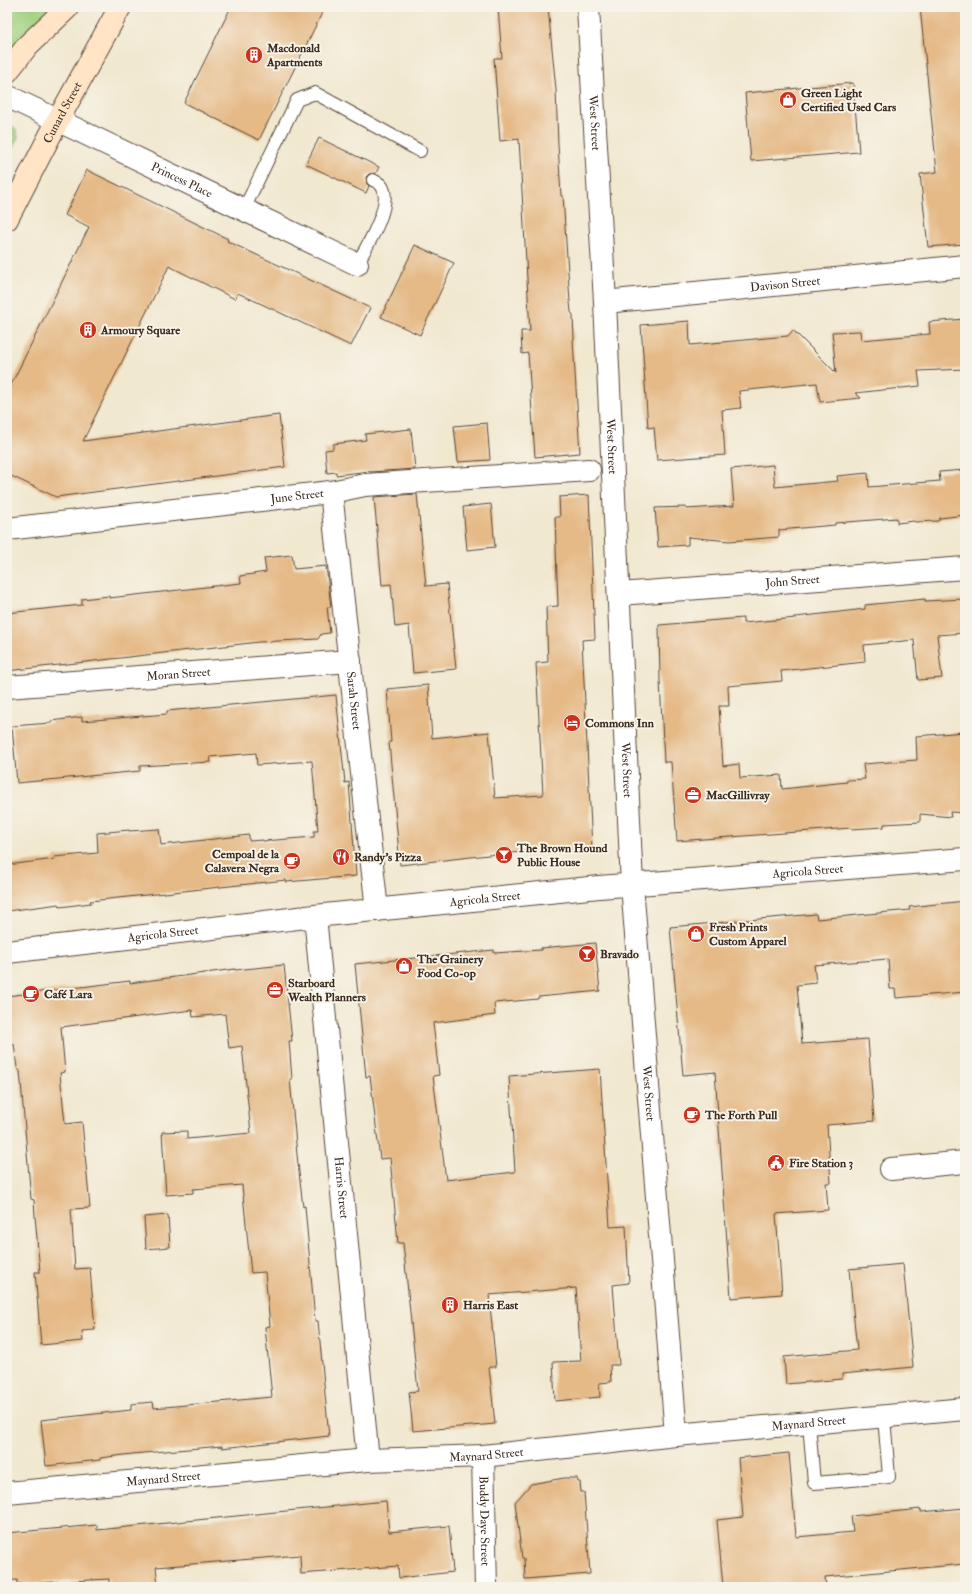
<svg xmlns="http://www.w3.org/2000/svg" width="972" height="1594" viewBox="0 0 972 1594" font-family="'IM FELL Double Pica',serif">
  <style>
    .green { fill: #9ece7d; stroke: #6c7c4e }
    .building { fill: #e5ba87 }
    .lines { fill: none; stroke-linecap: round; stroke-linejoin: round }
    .service-casing { stroke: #564639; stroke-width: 14 }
    .minor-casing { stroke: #564639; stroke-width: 24 }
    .tertiary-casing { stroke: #564639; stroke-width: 24 }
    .secondary-casing { stroke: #564639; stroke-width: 24 }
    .service { stroke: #fff; stroke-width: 12 }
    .minor { stroke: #fff; stroke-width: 22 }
    .tertiary { stroke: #fff; stroke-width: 22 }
    .secondary { stroke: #ffe4c6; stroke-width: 22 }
    .labels { text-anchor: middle; stroke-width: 4; stroke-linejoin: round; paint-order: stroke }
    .poi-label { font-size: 12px; font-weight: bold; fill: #3b2a1e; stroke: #f7f3e8; text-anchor: start }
    .street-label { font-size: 12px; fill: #3b2a1e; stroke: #f7f3e8 }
  </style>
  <rect width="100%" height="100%" fill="#f7f3e8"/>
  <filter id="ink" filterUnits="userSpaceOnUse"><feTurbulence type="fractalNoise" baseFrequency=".025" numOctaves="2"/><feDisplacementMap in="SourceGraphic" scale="8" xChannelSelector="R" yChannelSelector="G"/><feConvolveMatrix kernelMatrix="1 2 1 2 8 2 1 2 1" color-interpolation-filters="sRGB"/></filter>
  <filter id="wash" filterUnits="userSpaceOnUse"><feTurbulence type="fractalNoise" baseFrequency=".012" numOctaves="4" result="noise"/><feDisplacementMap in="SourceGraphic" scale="16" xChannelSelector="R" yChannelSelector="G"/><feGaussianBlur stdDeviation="0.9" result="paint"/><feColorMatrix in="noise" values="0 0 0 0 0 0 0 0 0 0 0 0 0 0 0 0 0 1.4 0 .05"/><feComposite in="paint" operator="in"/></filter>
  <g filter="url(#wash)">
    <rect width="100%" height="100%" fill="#f1e8d0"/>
    <!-- green -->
    <path class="green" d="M 7,7 L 57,7 L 7,57 Z
      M 7,124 L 15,128 L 18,137 L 7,160 Z"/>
    <g id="blocks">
      <!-- building -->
      <path class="building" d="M 231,7 L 325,7 L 259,140 L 184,103 Z
        M 498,7 L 548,7 L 556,90 L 558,144 L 561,196 L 563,196 L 570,302 L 571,312 L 573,315 L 574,339 L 573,340 L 580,453 L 535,457 L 528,353 L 522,354 L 521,331 L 530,331 L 519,139 L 500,141 L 494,58 L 502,58 Z
        M 920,7 L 965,7 L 965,244 L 928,247 L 920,174 L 937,172 Z
        M 853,83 L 859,152 L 751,161 L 745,93 Z
        M 319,138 L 379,167 L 376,173 L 369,174 L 366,177 L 367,184 L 369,186 L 366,193 L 306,164 Z
        M 87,170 L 228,239 L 227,241 L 370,308 L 351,346 L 238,293 L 235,299 L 169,266 L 83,441 L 279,415 L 285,467 L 56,497 L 7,474 L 7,393 L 89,227 L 65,215 Z
        M 415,245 L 454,263 L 420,335 L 381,317 Z
        M 965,319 L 965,369 L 918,371 L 920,386 L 855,393 L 861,398 L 820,402 L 817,383 L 739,391 L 741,408 L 722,410 L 725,455 L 657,460 L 654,427 L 648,428 L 641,325 L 689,321 L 690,345 L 788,336 L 793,330 L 836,373 L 832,332 L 860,331 L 861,340 L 930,334 L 929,322 Z
        M 487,423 L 490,460 L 458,462 L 454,426 Z
        M 411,429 L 415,469 L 370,472 L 370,471 L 336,475 L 336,472 L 327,473 L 325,450 L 333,449 L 333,444 L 366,440 L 365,434 Z
        M 773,465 L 775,487 L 838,481 L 837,476 L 868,473 L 869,487 L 940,481 L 939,472 L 965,470 L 965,515 L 940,518 L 938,521 L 915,522 L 914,521 L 897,523 L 897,518 L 835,523 L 835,525 L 779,530 L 779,537 L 729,541 L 688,537 L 688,545 L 658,547 L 655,508 L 686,507 L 686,509 L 734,506 L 731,469 Z
        M 417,494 L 426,586 L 447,584 L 456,669 L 413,673 L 409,625 L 395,627 L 391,584 L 382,585 L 374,497 Z
        M 589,495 L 595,639 L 582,640 L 592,849 L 506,853 L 400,865 L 389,742 L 391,742 L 387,689 L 428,685 L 432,738 L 489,732 L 495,798 L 543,795 L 536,663 L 548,662 L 546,607 L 558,606 L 555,517 L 560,517 L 559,497 Z
        M 491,504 L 495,547 L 467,550 L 463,507 Z
        M 292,555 L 294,569 L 326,566 L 331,607 L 327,607 L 330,633 L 321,634 L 318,639 L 259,642 L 7,671 L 7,613 L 82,605 L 82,599 L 109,596 L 109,598 L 241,583 L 240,576 L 266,572 L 264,558 Z
        M 925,599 L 925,601 L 965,599 L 965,633 L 937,635 L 942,678 L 918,680 L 914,640 L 864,645 L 865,662 L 781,671 L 782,681 L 728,686 L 729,706 L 719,706 L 723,766 L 739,764 L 740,778 L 781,775 L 782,789 L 847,782 L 847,780 L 865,779 L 863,764 L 917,760 L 916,736 L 965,732 L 965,813 L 950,812 L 951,817 L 920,814 L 920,822 L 884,824 L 884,827 L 851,829 L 851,828 L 677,841 L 671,762 L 664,762 L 660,681 L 659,625 L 743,618 L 743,623 L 796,618 L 796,617 L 865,609 L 865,605 Z
        M 336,695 L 345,783 L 349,782 L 356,876 L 286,882 L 286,880 L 90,901 L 91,903 L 60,907 L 59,904 L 7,911 L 7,865 L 55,859 L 54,857 L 98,853 L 97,833 L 129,830 L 129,831 L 159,829 L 161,845 L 249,835 L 249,841 L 263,840 L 263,841 L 314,837 L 314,831 L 318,831 L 312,761 L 257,765 L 256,753 L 210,757 L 211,762 L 140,766 L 140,771 L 17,783 L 12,726 L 51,723 L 51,721 L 82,717 L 82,721 L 167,714 L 167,711 Z
        M 965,901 L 965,992 L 896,998 L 895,989 L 890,989 L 888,959 L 814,965 L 816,983 L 797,985 L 802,1044 L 868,1039 L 874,1121 L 827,1125 L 831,1183 L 826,1183 L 828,1210 L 776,1214 L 782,1294 L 731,1298 L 715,1072 L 683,1075 L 670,927 L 816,914 L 817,919 L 910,910 L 909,907 Z
        M 595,943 L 600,991 L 538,997 L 538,999 L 494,1003 L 495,1015 L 433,1023 L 439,1075 L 433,1076 L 446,1180 L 515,1172 L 509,1076 L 600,1069 L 610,1227 L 626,1226 L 629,1283 L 613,1285 L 619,1365 L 610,1365 L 611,1382 L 599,1383 L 600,1397 L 555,1401 L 553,1362 L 581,1361 L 576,1288 L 489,1295 L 496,1367 L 489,1367 L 495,1424 L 413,1431 L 409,1392 L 418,1391 L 403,1243 L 398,1243 L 390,1158 L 380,1159 L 370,1076 L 366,1077 L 355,964 L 494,950 L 494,953 L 541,950 L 541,948 Z
        M 284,965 L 292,1041 L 289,1041 L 292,1079 L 290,1079 L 297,1155 L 303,1207 L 305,1206 L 315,1321 L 318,1321 L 329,1436 L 222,1448 L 222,1446 L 132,1454 L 100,1458 L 100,1460 L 46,1466 L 41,1420 L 131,1410 L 131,1404 L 153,1402 L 154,1408 L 272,1397 L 265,1327 L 270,1326 L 265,1272 L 251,1273 L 242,1185 L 193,1189 L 193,1193 L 166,1195 L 162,1132 L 187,1131 L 187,1139 L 251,1133 L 242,1046 L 229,1048 L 225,1014 L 193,1017 L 192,1010 L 61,1027 L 65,1072 L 60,1073 L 65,1124 L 82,1122 L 90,1208 L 71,1209 L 75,1269 L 90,1268 L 95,1330 L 82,1331 L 83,1341 L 41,1345 L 35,1272 L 40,1272 L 35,1216 L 34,1200 L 31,1199 L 20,1071 L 17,1068 L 14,1044 L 11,1044 L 7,1013 L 7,996 L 130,981 L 130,983 L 235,969 L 235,970 Z
        M 168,1215 L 170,1247 L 146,1249 L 144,1217 Z
        M 903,1264 L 913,1367 L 842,1374 L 842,1379 L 786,1384 L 784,1357 L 857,1350 L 849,1269 Z
        M 789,1453 L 796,1537 L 853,1532 L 851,1516 L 921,1509 L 921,1512 L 965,1508 L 965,1564 L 825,1577 L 826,1587 L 723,1587 L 717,1520 L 743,1517 L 738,1458 Z
        M 564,1478 L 577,1478 L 578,1482 L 580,1482 L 581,1492 L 584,1492 L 590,1574 L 525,1579 L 524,1558 L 522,1558 L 515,1502 L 531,1484 Z
        M 386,1501 L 389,1532 L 449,1526 L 453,1572 L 399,1578 L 398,1566 L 301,1574 L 300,1555 L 156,1567 L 158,1585 L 136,1587 L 109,1587 L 109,1579 L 17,1584 L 17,1580 L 7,1581 L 7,1533 L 97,1525 L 97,1530 Z"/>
    </g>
  </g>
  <g filter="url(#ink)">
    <use href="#blocks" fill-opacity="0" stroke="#564639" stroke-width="1"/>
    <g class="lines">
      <defs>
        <path id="service" d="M 244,209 L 297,100 L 315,93 L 420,151
          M 357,264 C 366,248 395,202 381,185 C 379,183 375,181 373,180
          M 809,1423 L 814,1483 L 889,1477 L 884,1417"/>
        <g id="minor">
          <path id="s1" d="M 588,7 L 605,302 L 632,885 L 676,1435"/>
          <path id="s2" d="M 7,96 L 357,264"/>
          <path id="s3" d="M 605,302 L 965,266"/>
          <path id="s4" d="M 331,492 L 377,910"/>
          <path id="s5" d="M 7,529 L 331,492 L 365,485 L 589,470"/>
          <path id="s6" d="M 619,594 L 965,568"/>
          <path id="s7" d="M 7,687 L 350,661"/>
          <path id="s8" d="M 315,916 L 368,1460"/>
          <path d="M 891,1169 L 965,1162"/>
          <path id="s9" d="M 483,1456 L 486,1587"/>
          <path id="s10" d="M 7,1493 L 368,1460 L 483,1456 L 676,1435 L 965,1409"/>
        </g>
        <g id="tertiary">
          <path id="s11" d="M 7,952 L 315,916 L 599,887 L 965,859"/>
        </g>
        <g id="secondary">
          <path d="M 7,72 L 28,45 L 68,7"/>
          <path id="s12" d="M 7,219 L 58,120 L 120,7"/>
        </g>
      </defs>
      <!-- service casing -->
      <use href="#service" class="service-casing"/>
      <!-- minor casing -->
      <use href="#minor" class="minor-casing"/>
      <!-- tertiary casing -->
      <use href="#tertiary" class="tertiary-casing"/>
      <!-- secondary casing -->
      <use href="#secondary" class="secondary-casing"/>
      <!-- service -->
      <use href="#service" class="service"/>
      <!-- minor -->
      <use href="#minor" class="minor"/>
      <!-- tertiary -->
      <use href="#tertiary" class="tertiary"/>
      <!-- secondary -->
      <use href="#secondary" class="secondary"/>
    </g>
  </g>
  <!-- icons -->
  <defs>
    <symbol id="building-disc" viewBox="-11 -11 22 22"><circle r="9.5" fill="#c8321e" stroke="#f7f3e8"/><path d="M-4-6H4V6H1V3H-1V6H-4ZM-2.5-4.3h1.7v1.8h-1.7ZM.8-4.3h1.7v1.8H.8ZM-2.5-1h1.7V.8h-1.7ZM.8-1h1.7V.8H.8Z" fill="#fff"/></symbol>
    <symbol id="shop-disc" viewBox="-11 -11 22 22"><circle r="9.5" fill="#c8321e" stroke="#f7f3e8"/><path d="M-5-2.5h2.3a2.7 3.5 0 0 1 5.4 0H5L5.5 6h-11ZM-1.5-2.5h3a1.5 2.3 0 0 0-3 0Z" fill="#fff"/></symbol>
    <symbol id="hotel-disc" viewBox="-11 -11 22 22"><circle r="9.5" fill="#c8321e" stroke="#f7f3e8"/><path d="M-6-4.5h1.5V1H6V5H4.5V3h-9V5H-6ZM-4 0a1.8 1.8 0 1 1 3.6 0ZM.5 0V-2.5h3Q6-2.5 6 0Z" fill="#fff"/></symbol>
    <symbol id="office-disc" viewBox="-11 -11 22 22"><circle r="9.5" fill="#c8321e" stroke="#f7f3e8"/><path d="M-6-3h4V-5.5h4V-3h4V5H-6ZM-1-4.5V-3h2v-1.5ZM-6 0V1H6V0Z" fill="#fff"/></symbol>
    <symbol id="bar-disc" viewBox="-11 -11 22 22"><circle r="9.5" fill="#c8321e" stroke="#f7f3e8"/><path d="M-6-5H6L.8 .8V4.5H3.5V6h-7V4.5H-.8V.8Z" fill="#fff"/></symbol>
    <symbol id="restaurant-disc" viewBox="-11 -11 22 22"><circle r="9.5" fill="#c8321e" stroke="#f7f3e8"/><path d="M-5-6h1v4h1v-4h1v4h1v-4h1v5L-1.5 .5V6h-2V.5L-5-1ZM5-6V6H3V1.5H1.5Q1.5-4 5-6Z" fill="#fff"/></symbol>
    <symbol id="cafe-disc" viewBox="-11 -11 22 22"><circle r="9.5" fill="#c8321e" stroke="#f7f3e8"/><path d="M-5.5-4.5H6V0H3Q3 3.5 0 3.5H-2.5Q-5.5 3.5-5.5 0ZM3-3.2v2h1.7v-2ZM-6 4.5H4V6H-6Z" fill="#fff"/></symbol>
    <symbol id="civic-disc" viewBox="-11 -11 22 22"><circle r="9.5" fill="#c8321e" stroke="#f7f3e8"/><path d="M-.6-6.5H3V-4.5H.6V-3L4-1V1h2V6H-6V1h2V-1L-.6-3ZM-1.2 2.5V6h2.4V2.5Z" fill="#fff"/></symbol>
  </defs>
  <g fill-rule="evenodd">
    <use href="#building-disc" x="244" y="45" width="20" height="20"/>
    <use href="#shop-disc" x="778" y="90" width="20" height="20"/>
    <use href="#building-disc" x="78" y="320" width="20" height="20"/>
    <use href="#hotel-disc" x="562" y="713" width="20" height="20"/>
    <use href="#office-disc" x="683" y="785" width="20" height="20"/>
    <use href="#bar-disc" x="494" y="845" width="20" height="20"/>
    <use href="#restaurant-disc" x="331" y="847" width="20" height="20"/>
    <use href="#cafe-disc" x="282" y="851" width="20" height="20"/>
    <use href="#shop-disc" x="686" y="924" width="20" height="20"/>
    <use href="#bar-disc" x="577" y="944" width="20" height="20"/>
    <use href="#shop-disc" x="394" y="956" width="20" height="20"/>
    <use href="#office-disc" x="265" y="980" width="20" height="20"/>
    <use href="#cafe-disc" x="21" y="984" width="20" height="20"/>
    <use href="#cafe-disc" x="682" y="1105" width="20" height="20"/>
    <use href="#civic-disc" x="766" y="1153" width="20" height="20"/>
    <use href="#building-disc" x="440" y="1295" width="20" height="20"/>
  </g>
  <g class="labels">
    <!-- poi labels -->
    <g class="poi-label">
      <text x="267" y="52">Macdonald<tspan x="267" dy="14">Apartments</tspan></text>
      <text x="801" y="97">Green Light<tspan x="801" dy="14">Certified Used Cars</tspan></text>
      <text x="101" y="334">Armoury Square</text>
      <text x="585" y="727">Commons Inn</text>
      <text x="706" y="799">MacGillivray</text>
      <text x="517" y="852">The Brown Hound<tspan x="517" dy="14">Public House</tspan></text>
      <text x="279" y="858" text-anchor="end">Cempoal de la<tspan x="279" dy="14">Calavera Negra</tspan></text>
      <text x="354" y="861">Randy's Pizza</text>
      <text x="709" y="931">Fresh Prints<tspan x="709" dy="14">Custom Apparel</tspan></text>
      <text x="600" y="958">Bravado</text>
      <text x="417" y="963">The Grainery<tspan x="417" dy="14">Food Co-op</tspan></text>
      <text x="288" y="987">Starboard<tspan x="288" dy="14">Wealth Planners</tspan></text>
      <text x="44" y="998">Café Lara</text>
      <text x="705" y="1119">The Forth Pull</text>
      <text x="789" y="1167">Fire Station 3</text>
      <text x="463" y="1309">Harris East</text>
    </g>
    <!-- street labels -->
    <g class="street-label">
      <text dy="4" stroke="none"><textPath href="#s12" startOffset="120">Cunard Street</textPath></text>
      <text dy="4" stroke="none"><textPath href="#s1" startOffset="116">West Street</textPath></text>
      <text dy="4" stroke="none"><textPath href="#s2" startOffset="194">Princess Place</textPath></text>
      <text dy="4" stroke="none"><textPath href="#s3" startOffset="181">Davison Street</textPath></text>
      <text dy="4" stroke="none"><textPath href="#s1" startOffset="440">West Street</textPath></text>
      <text dy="4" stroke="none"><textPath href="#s5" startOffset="292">June Street</textPath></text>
      <text dy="4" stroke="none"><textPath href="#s6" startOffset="174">John Street</textPath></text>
      <text dy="4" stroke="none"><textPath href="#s7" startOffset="172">Moran Street</textPath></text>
      <text dy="4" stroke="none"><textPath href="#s4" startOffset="210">Sarah Street</textPath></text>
      <text dy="4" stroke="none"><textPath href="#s1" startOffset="764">West Street</textPath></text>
      <text dy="4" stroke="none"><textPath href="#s11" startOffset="805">Agricola Street</textPath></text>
      <text dy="4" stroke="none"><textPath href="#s11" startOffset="481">Agricola Street</textPath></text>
      <text dy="4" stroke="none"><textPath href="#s11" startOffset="157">Agricola Street</textPath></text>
      <text dy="4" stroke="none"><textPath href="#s1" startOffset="1088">West Street</textPath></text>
      <text dy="4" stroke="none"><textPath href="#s8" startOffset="273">Harris Street</textPath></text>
      <text dy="4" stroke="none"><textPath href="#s10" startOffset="805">Maynard Street</textPath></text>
      <text dy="4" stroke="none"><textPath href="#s10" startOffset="481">Maynard Street</textPath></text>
      <text dy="4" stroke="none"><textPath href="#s10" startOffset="157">Maynard Street</textPath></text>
      <text dy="4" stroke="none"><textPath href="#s9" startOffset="65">Buddy Daye Street</textPath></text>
    </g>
  </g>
  <!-- margin -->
  <rect width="972" height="1594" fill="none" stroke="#f7f3e8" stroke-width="24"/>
</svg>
